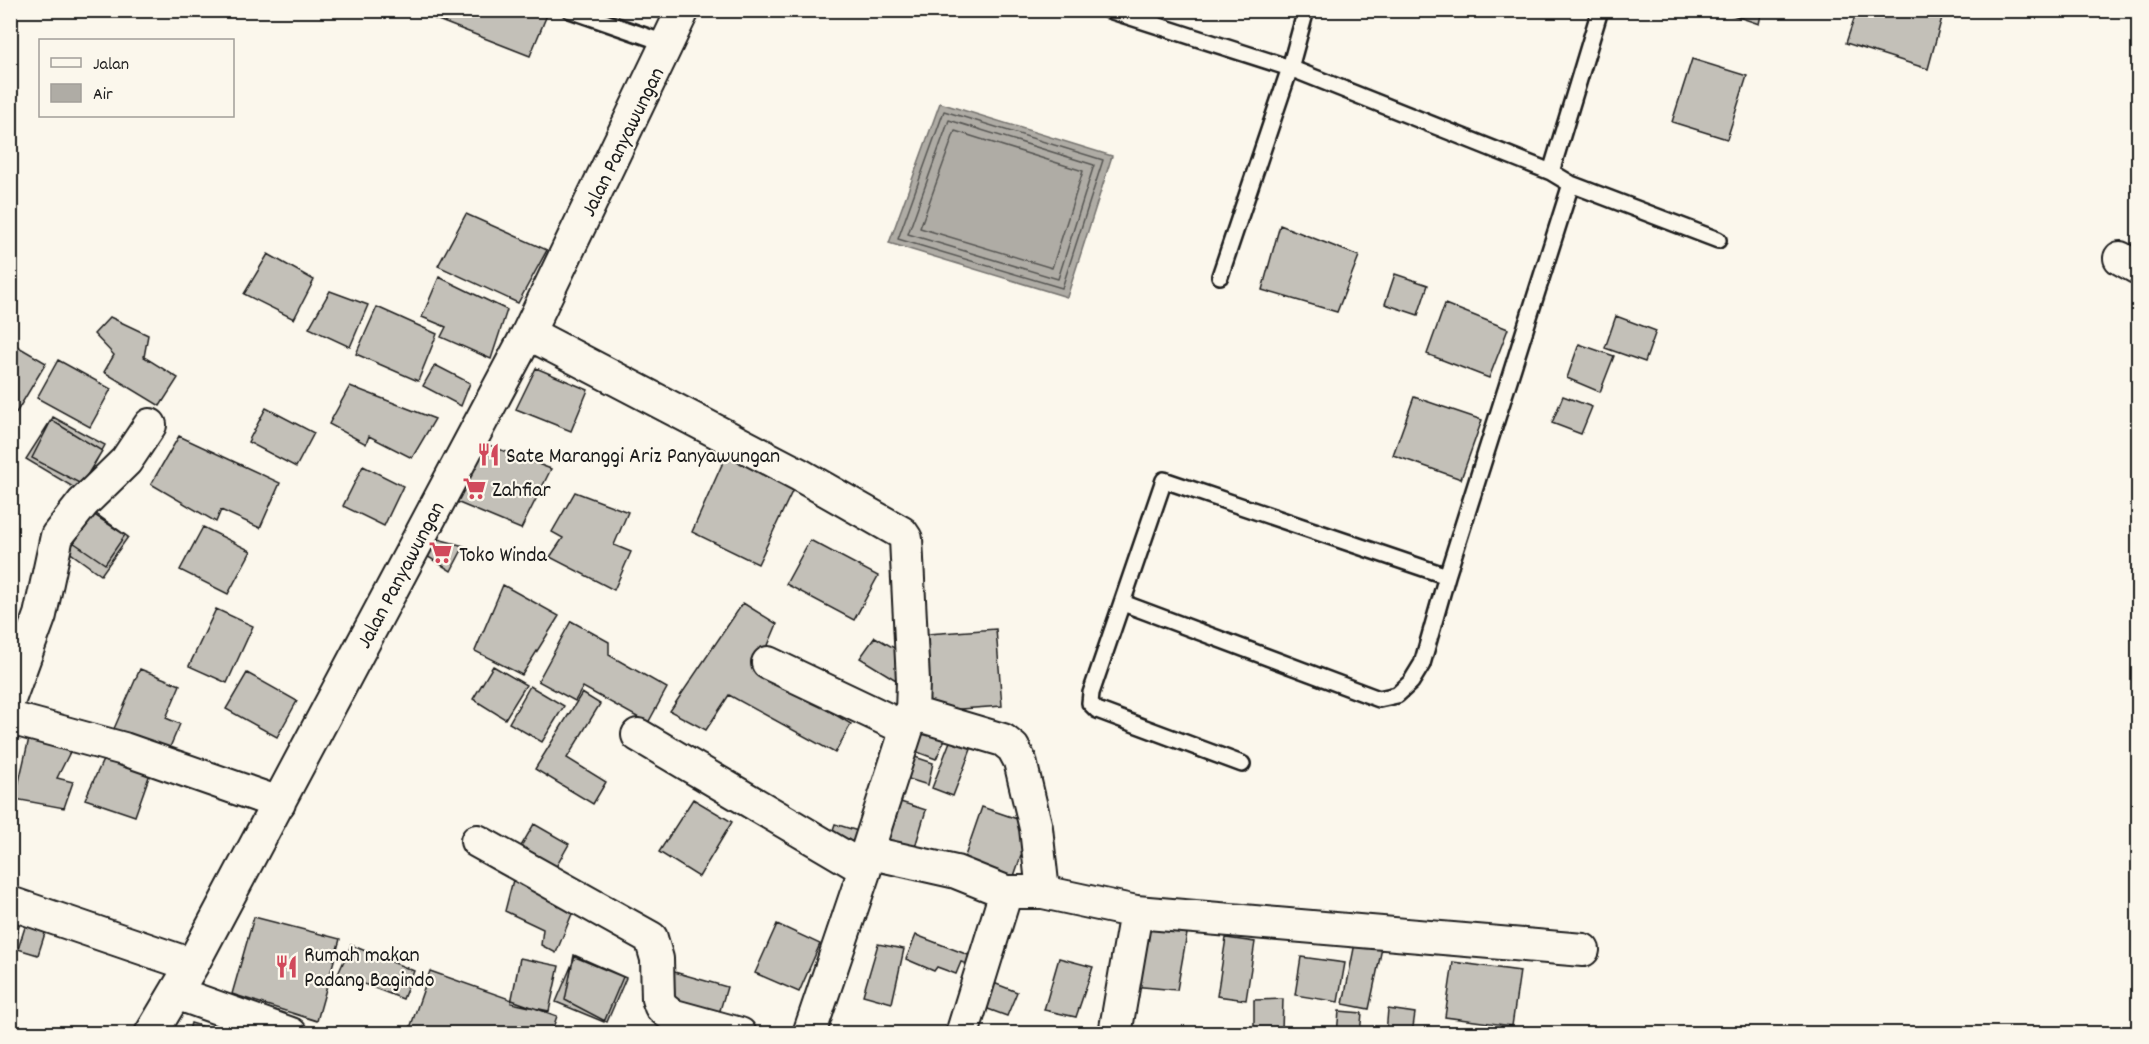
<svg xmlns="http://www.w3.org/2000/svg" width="2149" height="1044" viewBox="0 0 2149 1044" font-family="Dekko,sans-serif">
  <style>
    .water { fill: #afaca5; stroke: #74726e; stroke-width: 1.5 }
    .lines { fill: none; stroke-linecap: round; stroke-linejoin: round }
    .shore { stroke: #575653; stroke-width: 1.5 }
    .building { fill: #c3c0b8; stroke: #1c1c1c; stroke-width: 1.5 }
    .lane-casing { stroke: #1c1c1c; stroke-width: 20 }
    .street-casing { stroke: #1c1c1c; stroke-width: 36 }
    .lane { stroke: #fbf7ec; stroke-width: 15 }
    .street { stroke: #fbf7ec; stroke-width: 32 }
    .labels { text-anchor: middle; stroke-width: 4.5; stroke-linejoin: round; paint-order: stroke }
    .street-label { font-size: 22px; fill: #1c1c1c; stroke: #fbf7ec }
    .poi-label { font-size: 22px; fill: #1c1c1c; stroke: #fbf7ec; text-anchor: start }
  </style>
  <rect width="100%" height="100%" fill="#fbf7ec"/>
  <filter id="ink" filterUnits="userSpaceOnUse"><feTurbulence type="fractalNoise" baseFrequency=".0167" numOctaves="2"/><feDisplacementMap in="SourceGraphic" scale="12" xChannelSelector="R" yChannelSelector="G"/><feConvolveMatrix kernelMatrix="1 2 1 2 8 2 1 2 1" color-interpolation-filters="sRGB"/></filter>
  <g filter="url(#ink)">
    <!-- water -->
    <path class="water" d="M 940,103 L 1112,156 L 1067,297 L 889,243 Z"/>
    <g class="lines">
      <!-- shore -->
      <path class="shore" d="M 944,111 L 1103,160 L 1062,288 L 898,239 Z
        M 949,120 L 1094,165 L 1058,279 L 908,234 Z
        M 955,131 L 1083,171 L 1052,268 L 920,228 Z"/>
    </g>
    <!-- building -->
    <path class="building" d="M 421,10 L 549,10 L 530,56 L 420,13 Z
      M 1718,10 L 1762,10 L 1759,24 Z
      M 1857,10 L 1944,10 L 1928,69 L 1846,43 Z
      M 1692,59 L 1747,76 L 1727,139 L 1672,122 Z
      M 466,214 L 547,250 L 518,303 L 438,266 Z
      M 1280,225 L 1359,256 L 1337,312 L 1262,290 Z
      M 268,254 L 314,280 L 294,319 L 244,294 Z
      M 1395,274 L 1428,285 L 1418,315 L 1385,304 Z
      M 439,277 L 507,310 L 491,359 L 441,337 L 446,327 L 422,317 Z
      M 330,291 L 368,305 L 350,347 L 309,328 Z
      M 1445,304 L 1508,329 L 1489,378 L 1427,354 Z
      M 377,307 L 437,334 L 418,381 L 356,354 Z
      M 1616,316 L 1656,331 L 1645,362 L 1605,348 Z
      M 110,317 L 148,335 L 144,357 L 178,378 L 160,406 L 104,372 L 114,355 L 94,334 Z
      M 10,342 L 46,363 L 10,423 Z
      M 1579,344 L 1614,356 L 1600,392 L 1567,378 Z
      M 58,360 L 111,389 L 90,427 L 37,398 Z
      M 435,365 L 470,383 L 461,406 L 423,386 Z
      M 536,368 L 588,390 L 571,431 L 516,409 Z
      M 350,386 L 435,419 L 412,458 L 369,436 L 366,444 L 329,424 Z
      M 1563,396 L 1592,407 L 1581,434 L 1552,423 Z
      M 1414,397 L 1482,420 L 1461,479 L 1393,455 Z
      M 266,408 L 314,433 L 296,467 L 248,442 Z
      M 53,417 L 105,445 L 83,485 L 32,458 Z
      M 51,420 L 102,451 L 78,490 L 26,459 Z
      M 179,436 L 280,483 L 260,528 L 221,510 L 216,522 L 151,484 Z
      M 483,443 L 551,469 L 521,529 L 454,501 Z
      M 728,451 L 796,483 L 758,564 L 692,532 Z
      M 363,466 L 403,486 L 384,526 L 343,506 Z
      M 575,492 L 628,512 L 614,545 L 631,552 L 614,590 L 550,557 L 563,538 L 552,532 Z
      M 81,506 L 125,535 L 105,564 L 70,540 Z
      M 95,513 L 128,537 L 101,575 L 68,551 Z
      M 203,527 L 251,551 L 228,594 L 180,570 Z
      M 434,538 L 464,546 L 451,571 L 425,555 Z
      M 810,540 L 878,576 L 854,620 L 786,584 Z
      M 503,585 L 559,616 L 522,675 L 475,651 Z
      M 743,603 L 777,624 L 758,669 L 851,724 L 835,753 L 729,695 L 706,730 L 670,711 Z
      M 216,609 L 253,626 L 227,683 L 189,666 Z
      M 571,621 L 609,642 L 609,655 L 667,688 L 648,723 L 583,687 L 575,701 L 538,681 Z
      M 996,629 L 1002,706 L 919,712 L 914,635 Z
      M 875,637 L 903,653 L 896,680 L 860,658 Z
      M 493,666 L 526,685 L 505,719 L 473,699 Z
      M 140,669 L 180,685 L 166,718 L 180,724 L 167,754 L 113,731 Z
      M 247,673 L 297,701 L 277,737 L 226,709 Z
      M 530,686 L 564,706 L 542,742 L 509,723 Z
      M 582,693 L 600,704 L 567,758 L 606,782 L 593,804 L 535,769 Z
      M 921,721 L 950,728 L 936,759 L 912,750 Z
      M 954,731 L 975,739 L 953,796 L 932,788 Z
      M 30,734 L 74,744 L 57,778 L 73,782 L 64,808 L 15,799 Z
      M 109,747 L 151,771 L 135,816 L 85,799 Z
      M 909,755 L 933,763 L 928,785 L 902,777 Z
      M 693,799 L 732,822 L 699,877 L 659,852 Z
      M 891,799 L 926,810 L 915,847 L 879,839 Z
      M 982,807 L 1032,824 L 1013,879 L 963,862 Z
      M 534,824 L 569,844 L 552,874 L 517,853 Z
      M 835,824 L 858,831 L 852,850 L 829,842 Z
      M 513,880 L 576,904 L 556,953 L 541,945 L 543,929 L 505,911 Z
      M 254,917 L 340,939 L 317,1021 L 232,994 Z
      M 10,918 L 21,921 L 10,950 Z
      M 27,921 L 47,927 L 38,955 L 18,949 Z
      M 1149,923 L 1188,928 L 1177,990 L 1132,986 L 1138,947 L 1146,948 Z
      M 777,924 L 820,944 L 799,992 L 755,973 Z
      M 916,935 L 971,956 L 967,964 L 961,962 L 956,974 L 937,967 L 934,971 L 906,959 Z
      M 1226,938 L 1255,942 L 1246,1000 L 1217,996 Z
      M 1355,943 L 1382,948 L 1369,1009 L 1343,1004 Z
      M 878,944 L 904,949 L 892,1003 L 863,995 Z
      M 351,945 L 414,971 L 403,999 L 338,974 Z
      M 574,955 L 626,978 L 607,1022 L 565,1000 Z
      M 575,957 L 623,977 L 604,1022 L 556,1002 Z
      M 1301,957 L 1345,963 L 1338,1002 L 1295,995 Z
      M 520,958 L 559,966 L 549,1011 L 511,1003 Z
      M 1059,958 L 1093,967 L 1076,1017 L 1044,1010 Z
      M 1453,962 L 1520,971 L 1512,1026 L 1445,1017 Z
      M 430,971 L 557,1016 L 551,1034 L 408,1034 Z
      M 671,971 L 727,987 L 718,1017 L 663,1001 Z
      M 986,980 L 1017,992 L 1007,1016 L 977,1005 Z
      M 1283,999 L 1282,1030 L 1254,1028 L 1254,1000 Z
      M 1388,1009 L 1415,1013 L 1412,1034 L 1386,1034 Z
      M 1339,1011 L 1362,1013 L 1360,1034 L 1337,1034 Z
      M 191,1023 L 228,1034 L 188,1034 Z
      M 10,1027 L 26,1031 L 25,1034 L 10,1034 Z"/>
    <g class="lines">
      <defs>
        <path id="lane" d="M 570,10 L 668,44
          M 1109,10 L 1290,68 L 1306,10
          M 1551,172 L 1600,10
          M 1220,276 L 1290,68 L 1551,172 L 1571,184 L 1718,240
          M 1123,603 L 1379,699 L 1397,695 L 1411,682 L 1422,664 L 1447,576 L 1571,184
          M 1242,764 L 1097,710 L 1090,703 L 1091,693 L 1164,480 L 1447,576"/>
        <path id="street" d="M 2120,258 L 2138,268
          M 528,333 L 800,475 L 902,533 L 906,539 L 913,681 L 912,713 L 867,852 L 865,869 L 809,1034
          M 768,663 L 907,729
          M 10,697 L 40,615 L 57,536 L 83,503 L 126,461 L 150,425
          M 912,713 L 1003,740 L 1013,748 L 1020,761 L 1036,828 L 1043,892
          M 10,718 L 124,749 L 279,803
          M 638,735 L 865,869
          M 477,841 L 651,938 L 657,959 L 658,999 L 661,1007 L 671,1015 L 740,1034
          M 867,852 L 956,872 L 1006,892 L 1043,892 L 1136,912 L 1583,950
          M 10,903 L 192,965
          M 176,993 L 291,1034
          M 151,1034 L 192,965 L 528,333 L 683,10
          M 962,1034 L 1006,892
          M 1115,1034 L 1136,912"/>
      </defs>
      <!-- lane casing -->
      <use href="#lane" class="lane-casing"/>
      <!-- street casing -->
      <use href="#street" class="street-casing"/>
      <!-- lane -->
      <use href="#lane" class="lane"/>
      <!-- street -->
      <use href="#street" class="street"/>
    </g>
  </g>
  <!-- icons -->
  <defs>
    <symbol id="restaurant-bare" viewBox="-9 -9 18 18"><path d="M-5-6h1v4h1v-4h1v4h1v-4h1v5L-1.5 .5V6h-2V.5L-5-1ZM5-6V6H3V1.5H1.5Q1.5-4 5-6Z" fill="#d1495b" stroke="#fbf7ec" stroke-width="2.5" paint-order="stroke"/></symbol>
    <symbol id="supermarket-bare" viewBox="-9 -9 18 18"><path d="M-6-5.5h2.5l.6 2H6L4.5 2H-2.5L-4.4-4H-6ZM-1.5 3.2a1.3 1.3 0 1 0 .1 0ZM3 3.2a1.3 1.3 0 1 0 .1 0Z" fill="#d1495b" stroke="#fbf7ec" stroke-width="2.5" paint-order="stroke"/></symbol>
  </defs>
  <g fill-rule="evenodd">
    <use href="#restaurant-bare" x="472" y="438" width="33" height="33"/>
    <use href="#supermarket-bare" x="458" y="472" width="33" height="33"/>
    <use href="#supermarket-bare" x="424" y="536" width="33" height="33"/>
    <use href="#restaurant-bare" x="270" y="950" width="33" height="33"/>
  </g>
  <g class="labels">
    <!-- street labels -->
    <g class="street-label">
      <text transform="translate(621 141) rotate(-64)" y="8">Jalan Panyawungan</text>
      <text transform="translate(399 574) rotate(-62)" y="8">Jalan Panyawungan</text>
    </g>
    <!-- poi labels -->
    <g class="poi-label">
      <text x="506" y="462">Sate Maranggi Ariz Panyawungan</text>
      <text x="492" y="496">Zahfiar</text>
      <text x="459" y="561">Toko Winda</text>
      <text x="304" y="961">Rumah makan<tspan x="304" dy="25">Padang Bagindo</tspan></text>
    </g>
  </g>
  <!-- margin -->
  <rect width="2149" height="1044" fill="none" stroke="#fbf7ec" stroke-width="36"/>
  <rect x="18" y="18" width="2113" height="1008" fill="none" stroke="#1c1c1c" stroke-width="2" filter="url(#ink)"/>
  <!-- legend -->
  <rect x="39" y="39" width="195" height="78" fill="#fbf7ec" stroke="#a29f99" stroke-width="1.5"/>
  <rect x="51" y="58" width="30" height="9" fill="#fbf7ec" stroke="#a29f99" stroke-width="1.5"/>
  <text x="93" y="69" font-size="18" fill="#1c1c1c">Jalan</text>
  <rect x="51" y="84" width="30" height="18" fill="#afaca5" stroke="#a29f99" stroke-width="1.5"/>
  <text x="93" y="99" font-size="18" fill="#1c1c1c">Air</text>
</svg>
